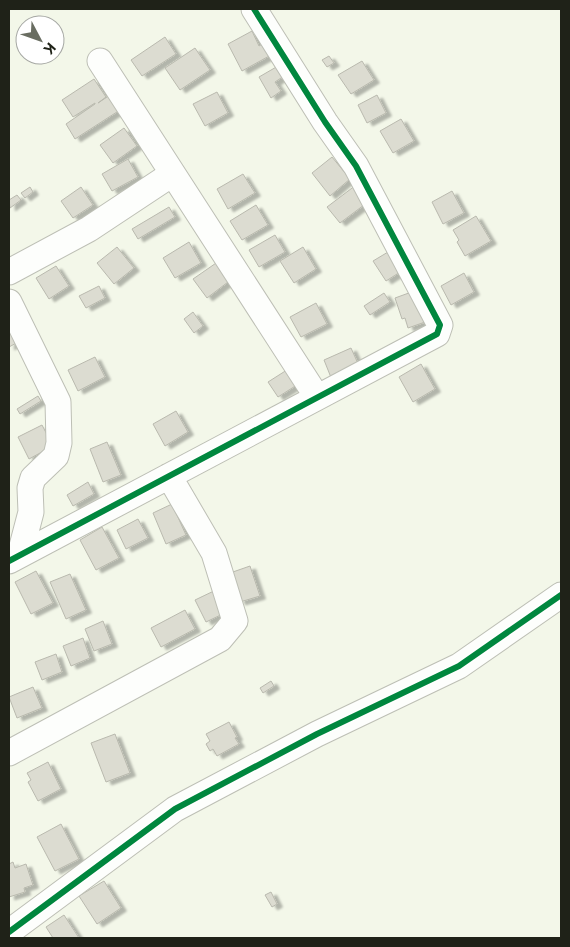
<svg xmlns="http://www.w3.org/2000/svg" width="570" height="947" viewBox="0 0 570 947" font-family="'Public Sans',sans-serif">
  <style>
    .building { fill: #dcdcd1; stroke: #b9b9ae; filter: url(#shadow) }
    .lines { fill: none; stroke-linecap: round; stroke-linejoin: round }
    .minor-casing { stroke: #bdbfb5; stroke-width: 27 }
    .minor { stroke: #fdfefc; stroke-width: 25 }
    .cycleway-casing { stroke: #fff; stroke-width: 9 }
    .cycleway { stroke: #00873e; stroke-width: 6 }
  </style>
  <defs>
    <filter id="shadow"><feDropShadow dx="5.5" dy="3" stdDeviation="1" flood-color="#0004"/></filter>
  </defs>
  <rect width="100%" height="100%" fill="#f3f7e9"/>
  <!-- building -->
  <path class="building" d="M 252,31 L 259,46 L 264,43 L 271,55 L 242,71 L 228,44 Z
    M 165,37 L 176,54 L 142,76 L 131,60 Z
    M 195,48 L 210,70 L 180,90 L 165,68 Z
    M 329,56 L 334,63 L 327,67 L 322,60 Z
    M 362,61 L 374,80 L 351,94 L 338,75 Z
    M 278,66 L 284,76 L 275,82 L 281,91 L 271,98 L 259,77 Z
    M 94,79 L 106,97 L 98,103 L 110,95 L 120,110 L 75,139 L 66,124 L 95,104 L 95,103 L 73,117 L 62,100 Z
    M 217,92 L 228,113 L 205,126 L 193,104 Z
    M 377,95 L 386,113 L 367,123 L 358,105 Z
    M 401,119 L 414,141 L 393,153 L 380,131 Z
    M 124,128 L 137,146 L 113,163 L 100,145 Z
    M 332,157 L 350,179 L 330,196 L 312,173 Z
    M 128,159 L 138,177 L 112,191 L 102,174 Z
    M 243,174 L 255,193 L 228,209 L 217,189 Z
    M 356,185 L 368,202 L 340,223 L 327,207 Z
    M 30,187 L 33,192 L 25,198 L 21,193 Z
    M 81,187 L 93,205 L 73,218 L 61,201 Z
    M 452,191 L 464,213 L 443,224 L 432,202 Z
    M 17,195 L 21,200 L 10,208 L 9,200 Z
    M 256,205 L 268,225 L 242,240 L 230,221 Z
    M 169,207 L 175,217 L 138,239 L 132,229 Z
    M 476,216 L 491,241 L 465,256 L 457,242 L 459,240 L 453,230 Z
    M 275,235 L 285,252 L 259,267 L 249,250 Z
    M 189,242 L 201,263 L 175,278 L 163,258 Z
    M 117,247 L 134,268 L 114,284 L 97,263 Z
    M 303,247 L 316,269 L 294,283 L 280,261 Z
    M 393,249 L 405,269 L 386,281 L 373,261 Z
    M 219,261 L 232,279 L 207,298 L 193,279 Z
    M 56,266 L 69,286 L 49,299 L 36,278 Z
    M 464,273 L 474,292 L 451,305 L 441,286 Z
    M 99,286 L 105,298 L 86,308 L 79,296 Z
    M 417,290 L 428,321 L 408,328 L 405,318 L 402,319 L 395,298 Z
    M 384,293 L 390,302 L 370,315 L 364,306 Z
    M 316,303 L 327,324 L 301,337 L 290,317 Z
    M 193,312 L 203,326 L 194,333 L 184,319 Z
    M 9,326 L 20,341 L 9,347 Z
    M 351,348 L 360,368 L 332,380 L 324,360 Z
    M 95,357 L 105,377 L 78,391 L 68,370 Z
    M 421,364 L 435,389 L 413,402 L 399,377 Z
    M 290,368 L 300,383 L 278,397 L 268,382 Z
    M 38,396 L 41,401 L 20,414 L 17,409 Z
    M 176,411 L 188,432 L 165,446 L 153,424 Z
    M 42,425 L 53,446 L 29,459 L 18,437 Z
    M 107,442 L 121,475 L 103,482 L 90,449 Z
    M 88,482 L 94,494 L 73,506 L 67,495 Z
    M 172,504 L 186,535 L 166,544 L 153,513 Z
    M 138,519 L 148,538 L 126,549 L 117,530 Z
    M 102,527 L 119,558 L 96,570 L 80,540 Z
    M 250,566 L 260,596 L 240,602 L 230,573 Z
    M 36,571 L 53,603 L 31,614 L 15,582 Z
    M 70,574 L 86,610 L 66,619 L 50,582 Z
    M 218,589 L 229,611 L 206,622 L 195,600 Z
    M 185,610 L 195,629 L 161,647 L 151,628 Z
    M 103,621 L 112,644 L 94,651 L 85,629 Z
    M 83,638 L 90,658 L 71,666 L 63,646 Z
    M 56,654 L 62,672 L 42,680 L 35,662 Z
    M 271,681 L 274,686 L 263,693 L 260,688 Z
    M 33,687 L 42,708 L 17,718 L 9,697 Z
    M 229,722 L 237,737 L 235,738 L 239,744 L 217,756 L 213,749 L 210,751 L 206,744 L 210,741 L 206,734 Z
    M 115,734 L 130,773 L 106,782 L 91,743 Z
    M 48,762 L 61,789 L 38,801 L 28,782 L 31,780 L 27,773 Z
    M 61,824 L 79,859 L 55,871 L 37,837 Z
    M 13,862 L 15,868 L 26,864 L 33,885 L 24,888 L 25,892 L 9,897 L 9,864 Z
    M 104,881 L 121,908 L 97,924 L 79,896 Z
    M 271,892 L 277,904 L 272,907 L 265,895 Z
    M 64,915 L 79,938 L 53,938 L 46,927 Z"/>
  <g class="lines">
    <defs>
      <path id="minor" d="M 100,61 L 317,397
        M 9,272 L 89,229 L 172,174
        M 9,302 L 58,402 L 59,443 L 56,456 L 33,478 L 30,488 L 31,512 L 20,554
        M 9,561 L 437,334 L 440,325 L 356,166 L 325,122 L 254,9
        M 9,753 L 220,639 L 235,621 L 214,553 L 169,476
        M 9,932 L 175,809 L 317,734 L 459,666 L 561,595"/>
    </defs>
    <!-- minor casing -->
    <use href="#minor" class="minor-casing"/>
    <!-- minor -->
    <use href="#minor" class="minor"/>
    <defs>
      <path id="cycleway" d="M 9,561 L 437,334 L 440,325 L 356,166 L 325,122 L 254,9
        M 9,932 L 175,809 L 317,734 L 459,666 L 561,595"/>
    </defs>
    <!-- cycleway casing -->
    <use href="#cycleway" class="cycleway-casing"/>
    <!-- cycleway -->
    <use href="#cycleway" class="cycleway"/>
  </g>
  <!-- border -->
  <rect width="570" height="947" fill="none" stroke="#1f2218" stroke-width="20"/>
  <!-- north arrow -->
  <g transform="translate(40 40) rotate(131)"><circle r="24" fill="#ffffff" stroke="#a5a7a3"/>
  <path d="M0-4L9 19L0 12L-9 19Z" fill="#696d61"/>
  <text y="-8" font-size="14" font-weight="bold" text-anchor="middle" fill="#1f2218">K</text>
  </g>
</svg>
